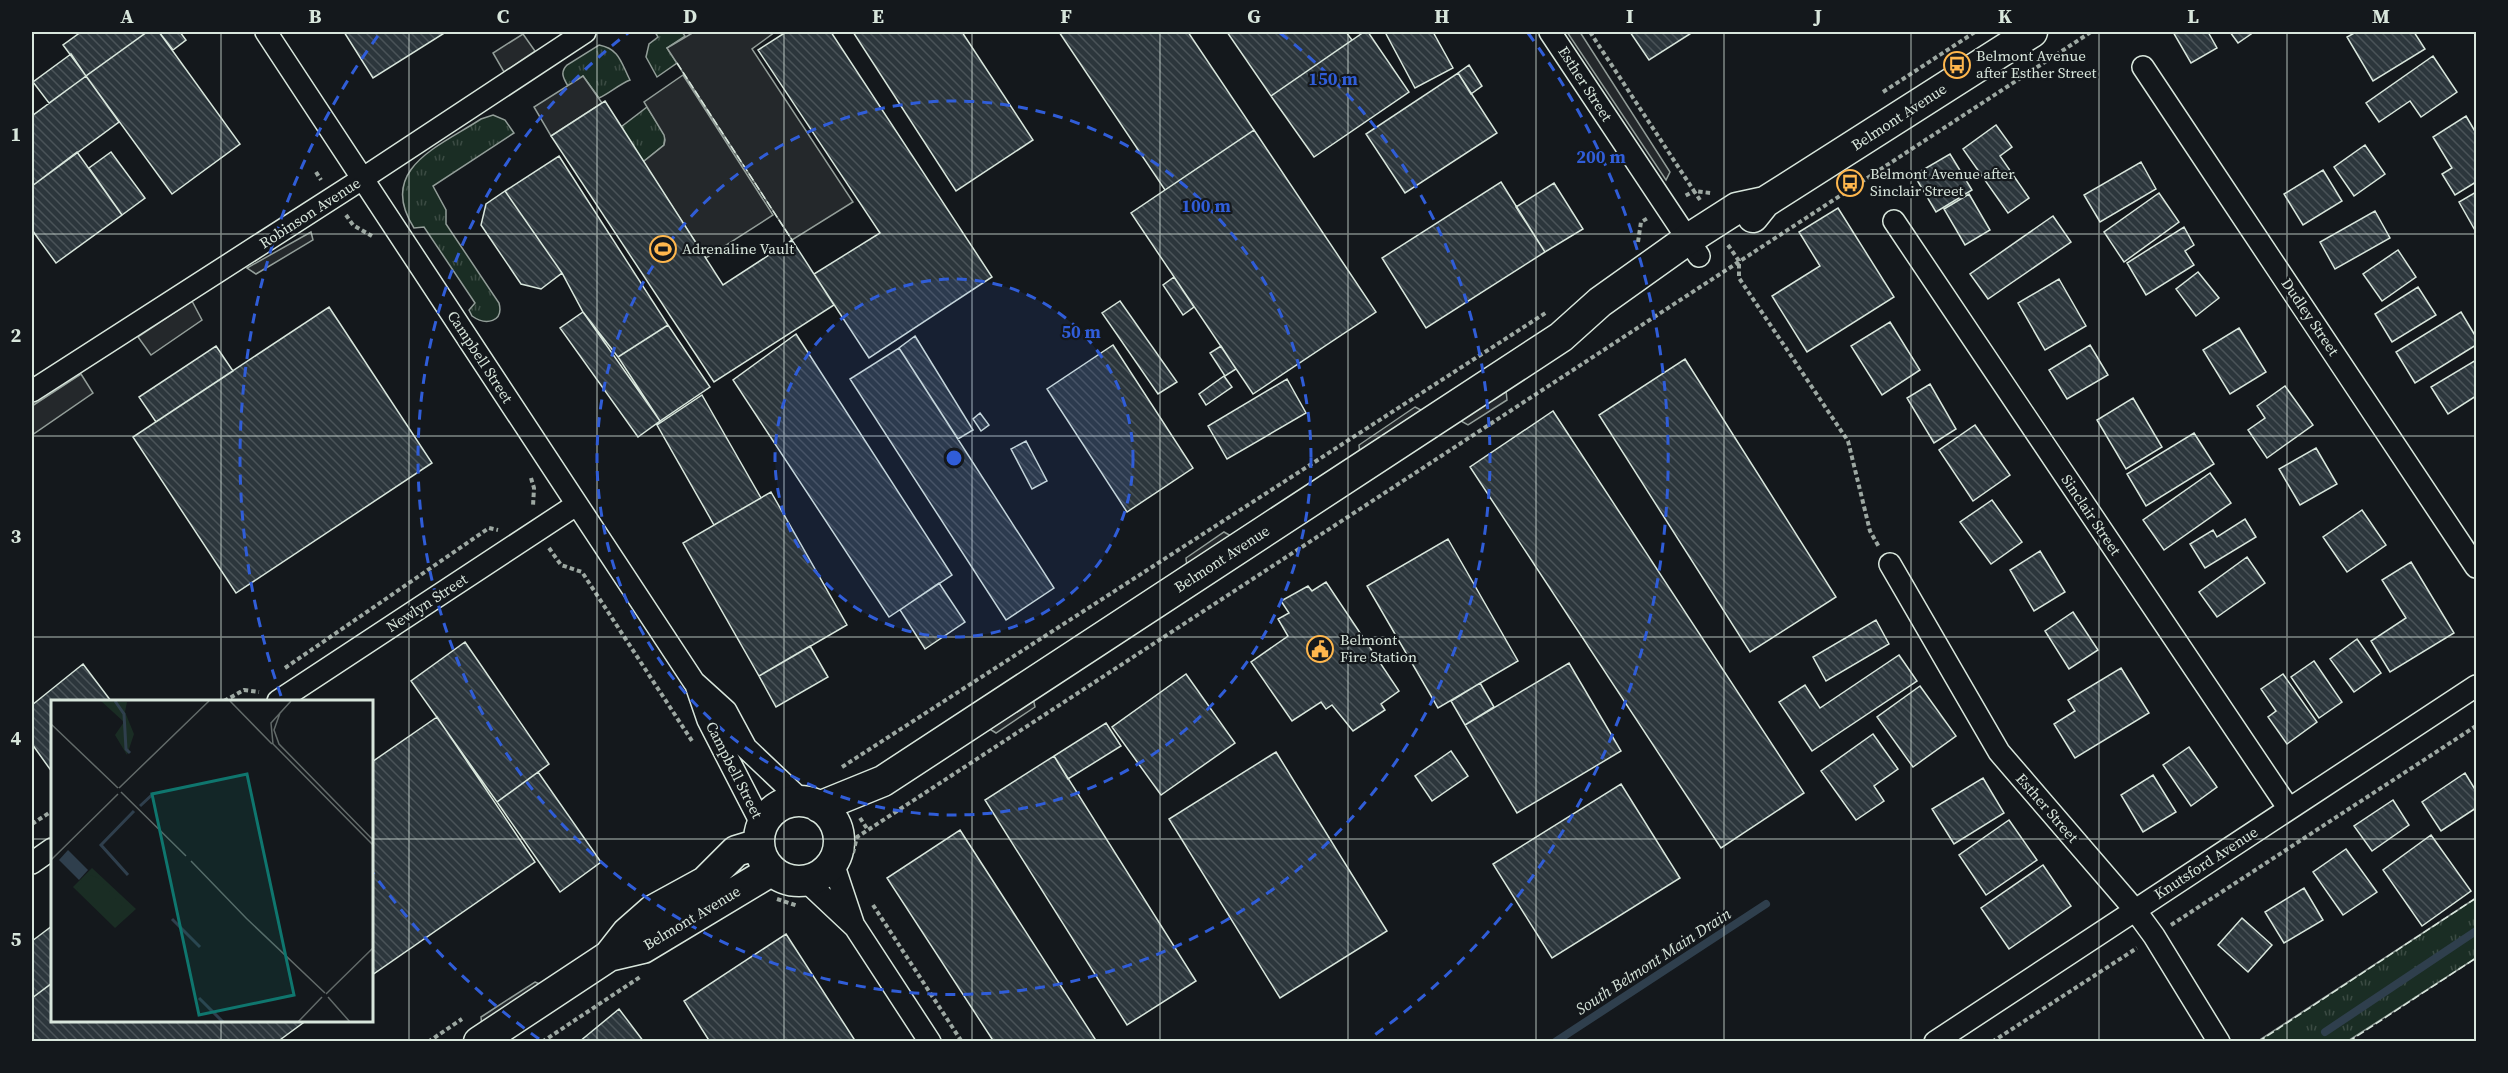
<svg xmlns="http://www.w3.org/2000/svg" width="2508" height="1073" viewBox="0 0 2508 1073" font-family="'Source Serif 4',serif">
  <style>
    .grass { fill: url(#grass-tufts); stroke: #939e99; stroke-width: 1.5 }
    .parking { fill: #24282b; stroke: #939e99; stroke-width: 1.5 }
    .lines { fill: none; stroke-linecap: round; stroke-linejoin: round }
    .stream { stroke: #2f3f4d; stroke-width: 8 }
    .building { fill: url(#building-back-hatch); stroke: #d8e6dc; stroke-width: 1.5 }
    .minor-casing { stroke: #d8e6dc; stroke-width: 24 }
    .secondary-casing { stroke: #d8e6dc; stroke-width: 33 }
    .path { stroke: #9da8a2; stroke-width: 4; stroke-dasharray: 4.5 3; stroke-linecap: butt }
    .minor { stroke: #14181c; stroke-width: 21 }
    .secondary { stroke: #14181c; stroke-width: 30 }
    .fence { stroke: #d8e6dc; stroke-width: 1.5; stroke-dasharray: 8 3; stroke-linecap: butt }
    .grid { fill: none; stroke: #d8e6dc; stroke-width: 1.5; stroke-opacity: 0.55 }
    .ring { fill: none; stroke: #305dd8; stroke-width: 3; stroke-dasharray: 10 8 }
    .labels { text-anchor: middle; stroke-width: 4.5; stroke-linejoin: round; paint-order: stroke }
    .poi-label { font-size: 15px; fill: #d8e6dc; stroke: #14181c; text-anchor: start }
    .street-label { font-size: 15px; fill: #d8e6dc; stroke: #14181c }
    .water-label { font-size: 16px; font-style: italic; fill: #d8e6dc; stroke: #14181c }
    .inset-river { fill: none; stroke: #2f3f4d; stroke-width: 3 }
    .inset-road { fill: none; stroke: #626a69; stroke-width: 1.5 }
    .view { fill: #0f766e; fill-opacity: 0.15; stroke: #0f766e; stroke-width: 3 }
    .inset-edge { fill: none; stroke: #d8e6dc; stroke-width: 3 }
    .centre { fill: #305dd8; stroke: #14181c; stroke-width: 3 }
    .ring-label { font-size: 18px; text-anchor: middle; font-weight: bold; fill: #305dd8; stroke: #14181c; stroke-width: 4.5; stroke-linejoin: round; paint-order: stroke }
    .neatline { fill: none; stroke: #d8e6dc; stroke-width: 2 }
    .grid-label { font-size: 20px; text-anchor: middle; font-weight: bold; fill: #d8e6dc }
  </style>
  <defs>
    <pattern id="grass-tufts" width="24" height="20" patternUnits="userSpaceOnUse" patternTransform="scale(1.5)"><rect width="24" height="20" fill="#1a2d24"/><path d="M3 7l-1-3M5 7V3M7 7l1-3M15 17l-1-3M17 17v-4M19 17l1-3" fill="none" stroke="#3b4b43"/></pattern>
    <pattern id="building-back-hatch" width="6" height="6" patternUnits="userSpaceOnUse" patternTransform="scale(1.5)"><rect width="6" height="6" fill="#2c363c"/><path d="M-1 5l2 2M0 0l6 6M5-1l2 2" fill="none" stroke="#4a5358"/></pattern>
  </defs>
  <rect width="100%" height="100%" fill="#14181c"/>
  <!-- grass -->
  <path class="grass" d="M 655,32 L 682,32 L 685,36 L 667,48 L 677,63 L 657,77 L 646,57 L 649,44 L 658,37 Z
    M 599,45 C 620,49 621,63 630,80 C 618,85 610,93 599,98 L 583,76 L 568,86 C 563,78 560,72 567,65 Z
    M 647,107 L 665,135 L 664,145 L 643,162 L 621,127 Z
    M 493,115 L 505,120 L 514,133 L 433,186 L 446,210 L 446,224 L 499,303 C 504,322 486,326 472,316 L 469,310 L 475,303 L 424,227 L 414,228 C 376,169 440,146 481,119 Z
    M 2476,898 L 2476,958 L 2348,1041 L 2258,1041 Z"/>
  <!-- parking -->
  <path class="parking" d="M 694,32 L 775,32 L 752,49 L 853,202 L 792,240 L 667,48 Z
    M 1567,32 L 1580,32 L 1670,172 L 1666,180 Z
    M 523,34 L 535,51 L 504,72 L 493,53 Z
    M 683,75 L 773,215 L 706,258 L 643,162 L 664,145 L 665,140 L 664,135 L 644,102 Z
    M 583,76 L 602,103 L 551,136 L 534,107 Z
    M 311,232 L 313,240 L 256,274 L 247,268 Z
    M 192,301 L 202,320 L 151,355 L 138,337 Z
    M 81,374 L 93,393 L 32,435 L 32,406 Z
    M 1506,390 L 1507,400 L 1468,425 L 1459,420 Z
    M 1415,407 L 1425,412 L 1360,455 L 1359,445 Z
    M 1224,532 L 1233,537 L 1187,567 L 1186,558 Z
    M 1033,698 L 1035,707 L 996,733 L 988,728 Z
    M 535,982 L 544,986 L 482,1028 L 481,1017 Z"/>
  <g class="lines">
    <!-- stream -->
    <path class="stream" d="M 2325,1032 L 2476,931
      M 1555,1042 L 1766,904"/>
  </g>
  <!-- building -->
  <path class="building" d="M 81,32 L 147,32 L 86,76 L 63,45 Z
    M 147,32 L 159,32 L 240,144 L 172,194 L 86,76 Z
    M 159,32 L 180,32 L 186,40 L 173,50 Z
    M 344,32 L 446,32 L 373,78 Z
    M 786,32 L 831,32 L 992,277 L 869,358 L 814,274 L 880,233 L 758,50 Z
    M 853,32 L 962,32 L 1033,140 L 956,191 Z
    M 1059,32 L 1188,32 L 1254,130 L 1165,190 Z
    M 1227,32 L 1346,32 L 1352,40 L 1271,96 Z
    M 1364,32 L 1368,32 L 1409,92 L 1314,157 L 1271,96 Z
    M 1385,32 L 1433,32 L 1453,68 L 1415,88 Z
    M 1630,32 L 1693,32 L 1649,60 Z
    M 2173,32 L 2208,32 L 2217,48 L 2191,63 Z
    M 2230,32 L 2254,32 L 2238,43 Z
    M 2356,32 L 2414,32 L 2425,49 L 2373,81 L 2347,37 Z
    M 71,54 L 86,76 L 49,103 L 33,82 Z
    M 2433,56 L 2457,92 L 2421,117 L 2410,101 L 2379,122 L 2366,103 Z
    M 1469,65 L 1482,86 L 1471,94 L 1458,73 Z
    M 1458,73 L 1497,133 L 1405,193 L 1366,134 Z
    M 86,76 L 119,122 L 32,186 L 32,116 Z
    M 605,101 L 723,285 L 792,240 L 834,305 L 714,382 L 551,136 Z
    M 2466,116 L 2476,133 L 2476,182 L 2455,195 L 2442,174 L 2452,168 L 2433,137 Z
    M 1996,125 L 2012,147 L 2000,156 L 2029,198 L 2008,213 L 1963,149 Z
    M 1254,130 L 1376,312 L 1253,394 L 1131,213 Z
    M 2365,145 L 2385,174 L 2354,196 L 2334,167 Z
    M 77,152 L 122,215 L 56,263 L 32,230 L 32,186 Z
    M 111,152 L 145,198 L 122,215 L 89,168 Z
    M 1950,154 L 1972,190 L 1936,212 L 1914,175 Z
    M 559,156 L 668,325 L 618,357 L 583,312 L 562,273 L 505,191 Z
    M 2141,162 L 2156,189 L 2100,222 L 2084,195 Z
    M 2323,170 L 2342,201 L 2303,225 L 2284,194 Z
    M 1501,182 L 1545,252 L 1426,328 L 1382,258 Z
    M 1554,183 L 1583,229 L 1545,252 L 1516,207 Z
    M 505,191 L 562,273 L 541,289 L 521,284 L 481,225 L 486,204 Z
    M 2476,192 L 2476,232 L 2459,202 Z
    M 2159,193 L 2179,222 L 2124,262 L 2104,232 Z
    M 1969,194 L 1990,230 L 1965,245 L 1944,209 Z
    M 1838,208 L 1894,297 L 1807,352 L 1772,296 L 1820,266 L 1799,232 Z
    M 2375,211 L 2390,238 L 2335,269 L 2320,242 Z
    M 2053,216 L 2071,242 L 1988,299 L 1970,274 Z
    M 2184,227 L 2194,245 L 2185,251 L 2194,265 L 2146,295 L 2127,263 Z
    M 2398,250 L 2416,277 L 2382,301 L 2363,274 Z
    M 2198,272 L 2219,298 L 2196,316 L 2176,289 Z
    M 1174,277 L 1194,307 L 1183,315 L 1163,285 Z
    M 2059,279 L 2086,326 L 2045,350 L 2018,303 Z
    M 2418,287 L 2436,315 L 2392,342 L 2375,314 Z
    M 1120,301 L 1177,382 L 1158,394 L 1102,313 Z
    M 329,307 L 432,463 L 236,593 L 133,437 Z
    M 583,312 L 660,421 L 638,437 L 560,328 Z
    M 2461,312 L 2476,337 L 2476,345 L 2415,383 L 2396,352 Z
    M 1890,322 L 1920,370 L 1882,395 L 1851,346 Z
    M 668,325 L 710,387 L 660,421 L 618,357 Z
    M 2239,328 L 2266,372 L 2230,394 L 2203,350 Z
    M 796,334 L 952,575 L 889,617 L 733,380 Z
    M 915,336 L 973,430 L 958,439 L 899,348 Z
    M 1113,345 L 1193,468 L 1127,512 L 1047,389 Z
    M 2090,345 L 2108,375 L 2067,399 L 2049,370 Z
    M 216,346 L 233,371 L 156,422 L 139,397 Z
    M 1221,346 L 1236,369 L 1225,376 L 1210,353 Z
    M 899,348 L 1054,588 L 1006,620 L 850,379 Z
    M 1685,359 L 1836,597 L 1750,652 L 1599,415 Z
    M 2476,360 L 2476,396 L 2448,414 L 2431,387 Z
    M 1224,376 L 1232,387 L 1206,405 L 1199,394 Z
    M 1287,379 L 1306,413 L 1227,459 L 1208,426 Z
    M 1930,384 L 1956,429 L 1934,443 L 1907,398 Z
    M 2285,386 L 2313,425 L 2267,458 L 2248,430 L 2265,418 L 2257,406 Z
    M 702,395 L 761,498 L 714,525 L 657,425 Z
    M 2133,398 L 2162,447 L 2126,469 L 2097,420 Z
    M 1553,411 L 1804,793 L 1721,848 L 1470,467 Z
    M 980,413 L 989,425 L 981,431 L 973,419 Z
    M 1975,425 L 2010,475 L 1973,501 L 1939,450 Z
    M 2194,433 L 2214,464 L 2146,506 L 2127,474 Z
    M 1026,441 L 1047,481 L 1032,489 L 1011,449 Z
    M 2316,448 L 2337,484 L 2300,505 L 2279,469 Z
    M 2210,473 L 2231,503 L 2164,550 L 2143,520 Z
    M 771,492 L 847,625 L 759,676 L 683,543 Z
    M 1992,500 L 2022,542 L 1991,564 L 1960,522 Z
    M 2362,510 L 2386,545 L 2347,572 L 2323,537 Z
    M 2245,519 L 2256,537 L 2205,568 L 2190,544 L 2213,530 L 2217,537 Z
    M 1448,539 L 1518,661 L 1438,708 L 1367,586 Z
    M 2040,551 L 2065,592 L 2034,611 L 2010,570 Z
    M 2247,557 L 2265,583 L 2217,617 L 2199,592 Z
    M 2411,562 L 2454,633 L 2390,672 L 2371,641 L 2406,618 L 2382,580 Z
    M 1326,582 L 1399,691 L 1381,704 L 1385,710 L 1353,731 L 1332,705 L 1326,709 L 1321,702 L 1292,721 L 1251,662 L 1288,636 L 1278,619 L 1289,613 L 1281,601 L 1308,586 L 1312,591 Z
    M 939,583 L 965,622 L 925,649 L 900,610 Z
    M 2073,612 L 2098,650 L 2069,669 L 2045,631 Z
    M 1876,620 L 1889,644 L 1826,681 L 1813,657 Z
    M 2357,639 L 2381,673 L 2354,692 L 2330,659 Z
    M 465,642 L 549,764 L 497,802 L 411,681 Z
    M 810,646 L 828,677 L 776,707 L 759,676 Z
    M 1899,655 L 1917,681 L 1812,751 L 1779,702 L 1805,685 L 1820,708 Z
    M 2314,661 L 2342,702 L 2319,718 L 2291,677 Z
    M 1569,663 L 1621,751 L 1517,813 L 1465,725 Z
    M 83,664 L 111,701 L 52,701 L 52,772 L 32,744 L 32,705 Z
    M 2121,668 L 2149,713 L 2075,758 L 2054,724 L 2075,711 L 2068,700 Z
    M 1186,674 L 1235,743 L 1161,795 L 1112,727 Z
    M 2283,674 L 2317,722 L 2287,744 L 2268,717 L 2276,711 L 2261,689 Z
    M 1480,683 L 1494,707 L 1465,725 L 1451,701 Z
    M 1920,686 L 1956,736 L 1913,767 L 1877,717 Z
    M 437,717 L 535,862 L 372,975 L 372,762 Z
    M 1106,723 L 1121,746 L 1068,779 L 1054,756 Z
    M 1873,734 L 1898,769 L 1874,786 L 1884,801 L 1856,820 L 1821,771 Z
    M 2189,747 L 2217,787 L 2191,806 L 2163,765 Z
    M 1451,751 L 1468,776 L 1432,801 L 1415,776 Z
    M 1276,752 L 1387,931 L 1280,998 L 1169,819 Z
    M 1054,756 L 1196,981 L 1127,1025 L 985,800 Z
    M 538,772 L 601,862 L 560,892 L 497,802 Z
    M 2465,773 L 2476,791 L 2476,808 L 2441,831 L 2422,802 Z
    M 2153,775 L 2176,812 L 2143,832 L 2121,795 Z
    M 1983,778 L 2004,813 L 1954,844 L 1932,809 Z
    M 1621,784 L 1680,878 L 1552,958 L 1493,864 Z
    M 2393,800 L 2409,825 L 2372,851 L 2354,826 Z
    M 2009,820 L 2037,860 L 1986,895 L 1959,855 Z
    M 960,830 L 1097,1042 L 994,1042 L 887,878 Z
    M 2431,835 L 2471,891 L 2422,926 L 2383,870 Z
    M 2346,849 L 2377,892 L 2343,915 L 2313,872 Z
    M 2043,865 L 2071,906 L 2009,949 L 1981,908 Z
    M 2304,888 L 2323,920 L 2284,943 L 2265,912 Z
    M 2242,918 L 2272,945 L 2248,972 L 2218,945 Z
    M 52,926 L 52,983 L 32,998 L 32,941 Z
    M 786,934 L 856,1042 L 710,1042 L 684,1001 Z
    M 52,983 L 52,1020 L 307,1020 L 277,1042 L 32,1042 L 32,998 Z
    M 619,1009 L 644,1042 L 579,1042 Z"/>
  <g class="lines">
    <defs>
      <path id="minor" d="M 266,32 L 694,682 L 726,711 L 746,748 L 802,801
        M 1550,32 L 1699,256
        M 2143,67 L 2476,567
        M 1894,221 L 2289,809
        M 32,391 L 362,179 L 585,32
        M 1890,564 L 1999,752 L 2135,910 L 2154,936 L 2219,1042
        M 696,685 L 708,720 L 762,825
        M 278,701 L 576,505
        M 32,863 L 52,849
        M 833,863 L 853,923
        M 806,881 L 855,927 L 930,1042
        M 1935,1042 L 2476,686"/>
      <path id="secondary" d="M 1753,217 L 1765,202 L 2032,32
        M759 841a40 40 0 1 1 80 0a40 40 0 1 1-80 0Z
        M 819,807 L 883,781 L 1561,337 L 1600,302 L 1687,240 L 1737,208 L 1765,202
        M 609,956 L 643,948 L 771,871
        M 479,1042 L 609,956 L 627,933 L 652,911 L 705,882 L 736,851 L 759,844"/>
    </defs>
    <!-- minor casing -->
    <use href="#minor" class="minor-casing"/>
    <!-- secondary casing -->
    <use href="#secondary" class="secondary-casing"/>
    <!-- path -->
    <path class="path" d="M 1590,32 L 1694,191 L 1685,196
      M 1883,92 L 1975,32
      M 316,172 L 321,180
      M 1700,200 L 1694,191 L 1711,193
      M 346,215 L 353,225 L 372,236
      M 1638,242 L 1641,222 L 1648,218
      M 1728,245 L 1739,261 L 1739,278 L 1848,441 L 1870,531 L 1879,547
      M 531,478 L 534,488 L 533,506
      M 549,548 L 561,565 L 582,572 L 692,741
      M 285,668 L 489,528 L 498,530
      M 224,701 L 244,690 L 259,692
      M 842,767 L 1547,312
      M 860,818 L 868,830
      M 32,824 L 52,811
      M 853,853 L 857,837 L 868,830 L 2091,32
      M 777,899 L 798,906
      M 873,905 L 962,1042
      M 2171,925 L 2476,726
      M 428,1042 L 462,1019
      M 542,1042 L 640,977
      M 1992,1042 L 2137,948"/>
    <!-- minor -->
    <use href="#minor" class="minor"/>
    <!-- secondary -->
    <use href="#secondary" class="secondary"/>
    <!-- fence -->
    <path class="fence" d="M 677,63 L 792,240
      M 2258,1042 L 2476,898
      M 2348,1042 L 2476,958"/>
  </g>
  <!-- grid -->
  <path class="grid" d="M 221,32 L 221,701M 409,32 L 409,1042M 597,32 L 597,1042M 784,32 L 784,1042M 972,32 L 972,1042M 1160,32 L 1160,1042M 1348,32 L 1348,1042M 1536,32 L 1536,1042M 1724,32 L 1724,1042M 1911,32 L 1911,1042M 2099,32 L 2099,1042M 2287,32 L 2287,1042M 32,234 L 2476,234M 32,436 L 2476,436M 32,637 L 2476,637M 32,839 L 52,839M 372,839 L 2476,839M 221,1020 L 221,1042"/>
  <!-- distance rings -->
  <circle cx="954" cy="458" r="179" fill="#305dd8" fill-opacity=".12"/>
  <g class="ring">
    <circle cx="954" cy="458" r="179"/>
    <circle cx="954" cy="458" r="357"/>
    <path d="M1280 33A536 536 0 1 1 628 33"/>
    <path d="M539 1039A714 714 0 0 1 373 873M281 696A714 714 0 0 1 380 33M1528 33A714 714 0 0 1 1369 1039"/>
  </g>
  <!-- icons -->
  <defs>
    <symbol id="bus-ring" viewBox="-11 -11 22 22"><circle r="9.5" fill="#14181c" stroke="#ffb74d" stroke-width="1.5"/><path d="M-5-6H5V4H4V6H2V4H-2V6H-4V4H-5ZM-3.5-4V0h7V-4ZM-3.5 1.2v1.5H-2V1.2ZM2 1.2v1.5H3.5V1.2Z" fill="#ffb74d"/></symbol>
    <symbol id="stadium-ring" viewBox="-11 -11 22 22"><circle r="9.5" fill="#14181c" stroke="#ffb74d" stroke-width="1.5"/><path d="M0-5a6.5 5 0 1 0 0 10a6.5 5 0 1 0 0-10ZM-3.5-1.8h7v3.6h-7Z" fill="#ffb74d"/></symbol>
    <symbol id="civic-ring" viewBox="-11 -11 22 22"><circle r="9.5" fill="#14181c" stroke="#ffb74d" stroke-width="1.5"/><path d="M-.6-6.5H3V-4.5H.6V-3L4-1V1h2V6H-6V1h2V-1L-.6-3ZM-1.2 2.5V6h2.4V2.5Z" fill="#ffb74d"/></symbol>
  </defs>
  <g fill-rule="evenodd">
    <use href="#bus-ring" x="1942" y="50" width="30" height="30"/>
    <use href="#bus-ring" x="1835" y="168" width="30" height="30"/>
    <use href="#stadium-ring" x="648" y="234" width="30" height="30"/>
    <use href="#civic-ring" x="1305" y="634" width="30" height="30"/>
  </g>
  <g class="labels">
    <!-- poi labels -->
    <g class="poi-label">
      <text x="1976" y="61">Belmont Avenue<tspan x="1976" dy="17">after Esther Street</tspan></text>
      <text x="1870" y="179">Belmont Avenue after<tspan x="1870" dy="17">Sinclair Street</tspan></text>
      <text x="682" y="254">Adrenaline Vault</text>
      <text x="1340" y="645">Belmont<tspan x="1340" dy="17">Fire Station</tspan></text>
    </g>
    <!-- street labels -->
    <g class="street-label">
      <text transform="translate(1585 84) rotate(57)" y="5">Esther Street</text>
      <text transform="translate(1899 117) rotate(-33)" y="5">Belmont Avenue</text>
      <text transform="translate(310 213) rotate(-33)" y="5">Robinson Avenue</text>
      <text transform="translate(2310 317) rotate(56)" y="5">Dudley Street</text>
      <text transform="translate(480 357) rotate(57)" y="5">Campbell Street</text>
      <text transform="translate(2091 515) rotate(56)" y="5">Sinclair Street</text>
      <text transform="translate(1222 559) rotate(-33)" y="5">Belmont Avenue</text>
      <text transform="translate(427 603) rotate(-33)" y="5">Newlyn Street</text>
      <text transform="translate(734 770) rotate(63)" y="5">Campbell Street</text>
      <text transform="translate(2047 808) rotate(49)" y="5">Esther Street</text>
      <text transform="translate(2206 863) rotate(-33)" y="5">Knutsford Avenue</text>
      <text transform="translate(692 918) rotate(-31)" y="5">Belmont Avenue</text>
    </g>
    <!-- water labels -->
    <g class="water-label">
      <text transform="translate(1653 961) rotate(-33)" y="6">South Belmont Main Drain</text>
    </g>
  </g>
  <!-- overview -->
  <g transform="translate(51 700)">
    <rect width="322" height="322" fill="#14181c"/>
    <path d="M 50,1 L 76,2 L 74,12 L 83,34 L 76,55 L 64,35 L 73,22 Z" fill="#1a2d24"/>
    <path d="M 41,168 L 85,209 L 64,228 L 22,187 Z" fill="#1a2d24"/>
    <path d="M 39,175 L 47,178 L 71,206 L 60,217 L 60,222 L 26,190 L 31,179 Z" fill="#1a2d24"/>
    <path d="M 17,150 L 37,170 L 28,180 L 8,160 Z" fill="#2f3f4d"/>
    <path class="inset-river" d="M 64,1 L 73,14 L 75,49 L 79,53M 89,106 L 103,93M 77,175 L 50,145 L 83,111M 121,219 L 149,247M 148,298 L 172,322"/>
    <path class="inset-road" d="M 179,1 L 221,44M 240,1 L 220,23 L 222,44 L 323,146M 229,13 L 223,30 L 228,44 L 323,141M 0,24 L 67,88M 68,88 L 158,1M 70,92 L 135,156M 0,160 L 67,94M 140,161 L 196,219M 195,218 L 274,293M 275,294 L 323,247M 277,297 L 299,322M 247,322 L 271,297"/>
    <path class="view" d="M 196,74 L 243,295 L 148,315 L 101,94 Z"/>
    <rect width="322" height="322" class="inset-edge"/>
  </g>
  <circle cx="954" cy="458" r="9" class="centre"/>
  <g class="ring-label">
    <text x="1333" y="85">150 m</text>
    <text x="1601" y="163">200 m</text>
    <text x="1206" y="212">100 m</text>
    <text x="1081" y="338">50 m</text>
  </g>
  <!-- border -->
  <rect width="2508" height="1073" fill="none" stroke="#14181c" stroke-width="66"/>
  <rect x="33" y="33" width="2442" height="1007" class="neatline"/>
  <g class="grid-label">
    <text x="127" y="23">A</text>
    <text x="315" y="23">B</text>
    <text x="503" y="23">C</text>
    <text x="690" y="23">D</text>
    <text x="878" y="23">E</text>
    <text x="1066" y="23">F</text>
    <text x="1254" y="23">G</text>
    <text x="1442" y="23">H</text>
    <text x="1630" y="23">I</text>
    <text x="1818" y="23">J</text>
    <text x="2005" y="23">K</text>
    <text x="2193" y="23">L</text>
    <text x="2381" y="23">M</text>
    <text x="16" y="141">1</text>
    <text x="16" y="342">2</text>
    <text x="16" y="543">3</text>
    <text x="16" y="745">4</text>
    <text x="16" y="946">5</text>
  </g>
</svg>
